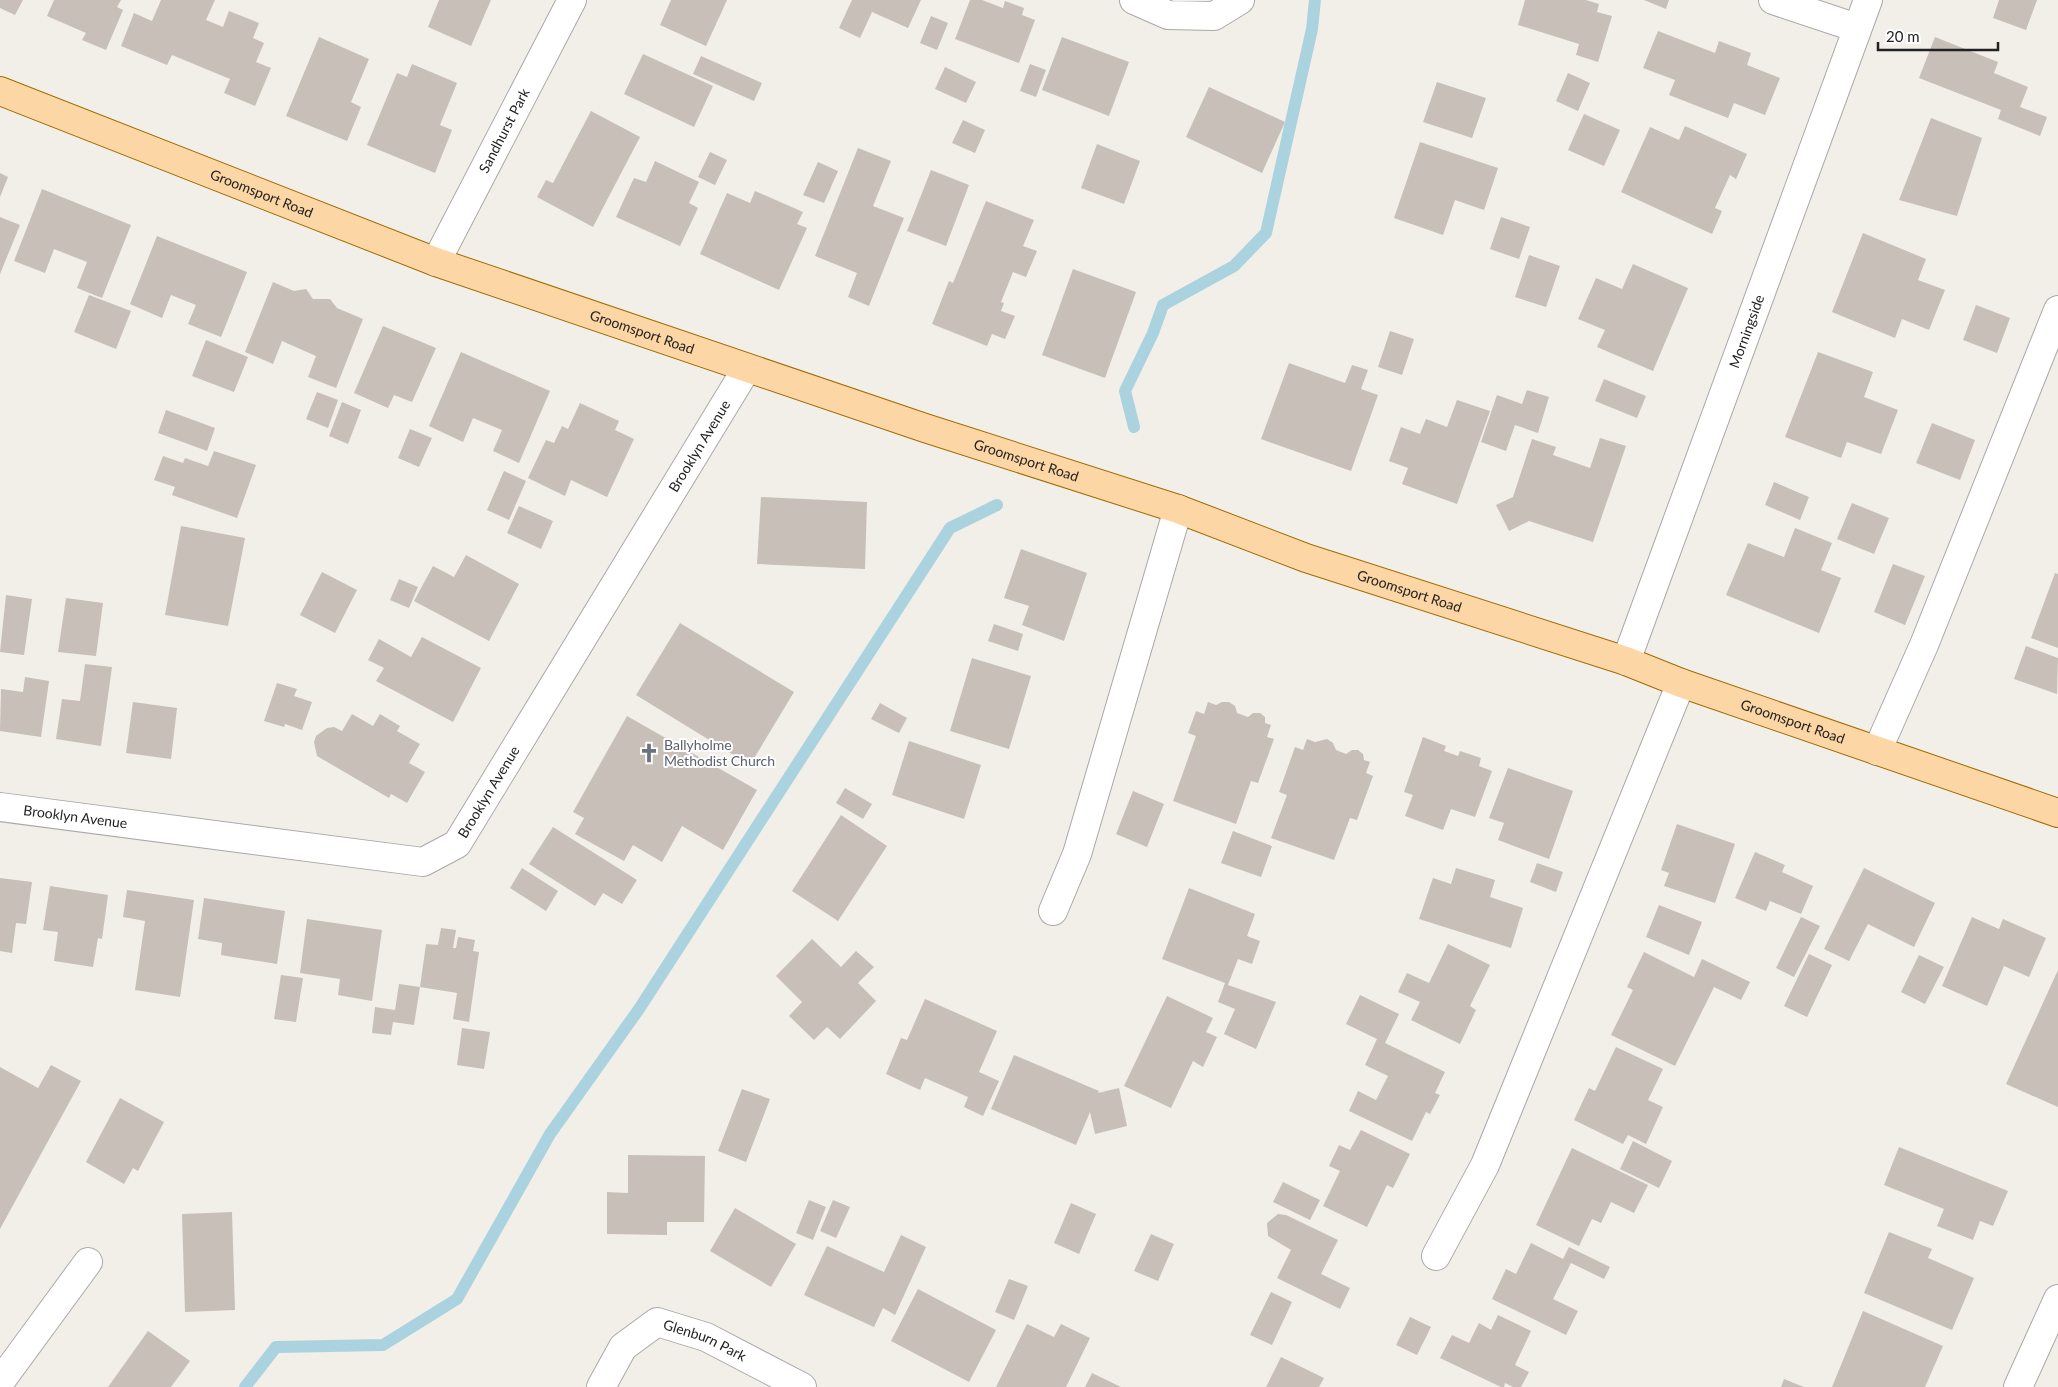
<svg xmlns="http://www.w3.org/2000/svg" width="2058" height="1387" viewBox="0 0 2058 1387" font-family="Lato,sans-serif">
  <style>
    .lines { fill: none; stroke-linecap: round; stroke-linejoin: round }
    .stream { stroke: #aad3df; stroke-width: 12 }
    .building { fill: #c7bfb8 }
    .minor-casing { stroke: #a9a9a9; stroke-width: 30 }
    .major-casing { stroke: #a06b00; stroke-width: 30 }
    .minor { stroke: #fff; stroke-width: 28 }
    .major { stroke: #fcd6a4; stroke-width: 28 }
    .labels { text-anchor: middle; stroke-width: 4; stroke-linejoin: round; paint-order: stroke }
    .street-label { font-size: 14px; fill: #222; stroke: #fff }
    .worship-label { font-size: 14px; fill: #5b616d; stroke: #fff; text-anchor: start }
  </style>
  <rect width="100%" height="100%" fill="#f2efe9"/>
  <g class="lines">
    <!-- stream -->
    <path class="stream" d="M 1134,427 L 1125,391 L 1153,333 L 1163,305 L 1234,266 L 1266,233 L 1312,29 L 1315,0
      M 245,1387 L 276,1347 L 383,1345 L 457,1299 L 550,1134 L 639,1009 L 950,528 L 997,505"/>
  </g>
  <!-- building -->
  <path class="building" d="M 0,0 L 23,0 L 15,15 L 0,8 Z
    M 54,0 L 121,0 L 117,7 L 123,10 L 106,50 L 82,40 L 86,33 L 47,16 Z
    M 161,0 L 215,0 L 206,20 L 223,27 L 229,11 L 259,23 L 253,38 L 264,43 L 256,62 L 271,68 L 255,106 L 224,93 L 230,79 L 172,55 L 167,65 L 121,46 L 134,13 L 152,21 Z
    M 439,0 L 491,0 L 471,46 L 428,27 Z
    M 671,0 L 727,0 L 706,46 L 660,25 Z
    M 852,0 L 921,0 L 908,28 L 872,12 L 860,38 L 839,28 Z
    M 970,0 L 982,0 L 1003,8 L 1005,1 L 1024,8 L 1022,15 L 1035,20 L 1019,63 L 955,39 Z
    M 1525,0 L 1586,0 L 1599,4 L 1597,12 L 1612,16 L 1598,62 L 1576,55 L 1579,44 L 1518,25 Z
    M 1644,0 L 1669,0 L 1666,9 Z
    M 1999,0 L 2037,0 L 2026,30 L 1993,18 Z
    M 931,16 L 948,23 L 937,50 L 920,43 Z
    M 1658,31 L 1715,53 L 1719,41 L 1751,53 L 1747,65 L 1780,78 L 1765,115 L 1734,103 L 1728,118 L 1669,95 L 1675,80 L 1643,68 Z
    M 319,37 L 369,59 L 351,102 L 361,107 L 347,141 L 286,116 Z
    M 1062,37 L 1129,62 L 1109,116 L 1042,90 Z
    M 1935,37 L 1998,62 L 1994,73 L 2028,87 L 2020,107 L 2047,117 L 2040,136 L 1998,119 L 2001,110 L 1919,78 Z
    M 643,54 L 713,86 L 694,127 L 624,94 Z
    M 701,56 L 762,83 L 754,101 L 693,74 Z
    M 412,64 L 457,83 L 440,125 L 452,130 L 435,173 L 367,145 L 397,73 L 407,77 Z
    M 1030,64 L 1046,70 L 1036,97 L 1020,91 Z
    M 945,67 L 976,82 L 966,103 L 935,89 Z
    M 1568,73 L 1590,83 L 1578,111 L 1556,101 Z
    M 1437,82 L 1486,98 L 1472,138 L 1423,122 Z
    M 1209,87 L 1285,122 L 1262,173 L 1186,137 Z
    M 591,111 L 640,137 L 593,227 L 537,197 L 546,180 L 553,183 Z
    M 1584,114 L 1620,130 L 1604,166 L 1568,150 Z
    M 1931,118 L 1982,138 L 1957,216 L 1899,200 Z
    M 963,120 L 985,130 L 975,153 L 952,143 Z
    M 1685,126 L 1747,154 L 1736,179 L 1730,175 L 1715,208 L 1722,211 L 1712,234 L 1621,192 L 1650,127 L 1679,140 Z
    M 1420,142 L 1498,168 L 1484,210 L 1455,200 L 1443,235 L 1394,218 Z
    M 1097,144 L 1140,161 L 1124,204 L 1081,188 Z
    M 858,148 L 891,161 L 873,206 L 904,218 L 869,306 L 848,297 L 857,273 L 815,256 Z
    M 710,152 L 727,160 L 715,185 L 698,177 Z
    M 655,161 L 699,182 L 689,203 L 698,208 L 680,246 L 616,217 L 634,178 L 646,182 Z
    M 818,162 L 838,171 L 824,203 L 803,195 Z
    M 931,170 L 969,185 L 946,246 L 907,231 Z
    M 0,173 L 8,177 L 0,197 Z
    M 42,189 L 131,225 L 102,298 L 77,288 L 87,262 L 54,249 L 45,273 L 14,261 Z
    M 755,191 L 803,212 L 797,224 L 807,228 L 779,290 L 700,254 L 727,193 L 750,203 Z
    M 986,201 L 1034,220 L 1023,246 L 1037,251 L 1026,277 L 1013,272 L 1001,302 L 1004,303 L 1001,311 L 1015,316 L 1005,339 L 992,334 L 987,346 L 932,324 L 949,281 L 953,283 Z
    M 0,217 L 20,225 L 0,274 Z
    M 1501,217 L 1530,227 L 1519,259 L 1490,249 Z
    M 1863,233 L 1926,259 L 1918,280 L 1945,290 L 1929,330 L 1902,319 L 1895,338 L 1832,312 Z
    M 157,236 L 247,272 L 221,337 L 188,324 L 196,305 L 171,295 L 162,318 L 130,304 Z
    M 1529,255 L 1560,266 L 1546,307 L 1515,297 Z
    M 1633,264 L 1688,288 L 1653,371 L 1597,347 L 1605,330 L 1578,319 L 1596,278 L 1622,289 Z
    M 1073,269 L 1136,292 L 1105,378 L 1042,355 Z
    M 273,282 L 294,291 L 306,289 L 313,299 L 330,299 L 337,308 L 363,319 L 336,388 L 308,377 L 316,356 L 282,341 L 273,364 L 245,352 Z
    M 89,295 L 131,311 L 116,349 L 74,332 Z
    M 1976,305 L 2010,318 L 1997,353 L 1963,340 Z
    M 383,326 L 436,348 L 412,402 L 394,395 L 388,408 L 354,393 Z
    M 1390,331 L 1414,339 L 1402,375 L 1378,367 Z
    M 206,340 L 248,357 L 234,392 L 192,376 Z
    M 461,352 L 550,391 L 519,463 L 493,451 L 502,430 L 473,418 L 463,442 L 429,426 Z
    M 1818,352 L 1873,372 L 1864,397 L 1898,410 L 1881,454 L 1847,442 L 1841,458 L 1785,437 Z
    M 1289,363 L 1345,383 L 1352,365 L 1368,370 L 1361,389 L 1378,395 L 1351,471 L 1261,439 Z
    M 1604,379 L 1646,396 L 1637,418 L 1595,401 Z
    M 1527,390 L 1549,397 L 1538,433 L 1515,425 L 1506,451 L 1481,442 L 1497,395 L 1522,404 Z
    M 317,392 L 338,400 L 328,428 L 306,419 Z
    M 1457,400 L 1490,411 L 1457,504 L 1402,484 L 1408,468 L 1389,461 L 1401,427 L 1420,434 L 1426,419 L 1447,427 Z
    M 342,402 L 361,410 L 348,444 L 329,436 Z
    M 580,403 L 619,421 L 615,430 L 634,439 L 607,497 L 571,480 L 565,496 L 528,478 L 546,440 L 554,443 L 562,426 L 568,429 Z
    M 166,410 L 215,428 L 207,451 L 158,433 Z
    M 1932,423 L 1975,440 L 1960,480 L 1916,463 Z
    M 410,429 L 432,438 L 419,467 L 398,458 Z
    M 1600,438 L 1626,446 L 1593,542 L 1529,521 L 1509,531 L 1496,505 L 1513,497 L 1532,439 L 1556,447 L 1553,455 L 1590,468 Z
    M 214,451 L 256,465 L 237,518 L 172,495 L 175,487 L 154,480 L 163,456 L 183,463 L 185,458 L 208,466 Z
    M 504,471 L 526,481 L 509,520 L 487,510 Z
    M 1774,482 L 1809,497 L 1800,520 L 1765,505 Z
    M 761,497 L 867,502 L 865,569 L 757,564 Z
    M 1852,503 L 1889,518 L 1874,554 L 1837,539 Z
    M 519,506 L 553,521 L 541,549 L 507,533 Z
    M 181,526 L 245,538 L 228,626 L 165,615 Z
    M 1795,528 L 1832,543 L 1821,570 L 1841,578 L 1819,633 L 1726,595 L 1748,543 L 1784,557 Z
    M 1021,549 L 1087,573 L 1064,641 L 1022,625 L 1029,606 L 1004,598 Z
    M 466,555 L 519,584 L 489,641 L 414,601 L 433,566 L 454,577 Z
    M 1893,564 L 1925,576 L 1905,625 L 1874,612 Z
    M 322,572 L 357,590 L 335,633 L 300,615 Z
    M 2055,573 L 2058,574 L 2058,648 L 2031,638 Z
    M 399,579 L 418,587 L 409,608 L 390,600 Z
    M 6,595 L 32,599 L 24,655 L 0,652 Z
    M 66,598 L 103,603 L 96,656 L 58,652 Z
    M 680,623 L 794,692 L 750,765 L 636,695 Z
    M 994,624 L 1023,634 L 1018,651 L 988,641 Z
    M 422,637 L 481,668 L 453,722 L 376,681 L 384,668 L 368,660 L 379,639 L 411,657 Z
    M 2026,646 L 2058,658 L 2057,694 L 2014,679 Z
    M 972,658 L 1031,676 L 1009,749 L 950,731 Z
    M 85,664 L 112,667 L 101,746 L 56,739 L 62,699 L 80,701 Z
    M 25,677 L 49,681 L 41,737 L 0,731 L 1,689 L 23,692 Z
    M 277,683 L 297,689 L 294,696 L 312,702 L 302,730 L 285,724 L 284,727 L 264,721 Z
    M 133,702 L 177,708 L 171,759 L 126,753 Z
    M 1208,702 L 1216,705 L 1222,702 L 1229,702 L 1235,706 L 1237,713 L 1248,717 L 1253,713 L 1260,713 L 1265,717 L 1265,723 L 1271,725 L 1267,737 L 1274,739 L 1258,783 L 1251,781 L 1236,824 L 1173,801 L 1196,736 L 1188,733 L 1196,711 L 1204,714 Z
    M 880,703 L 907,718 L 899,733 L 871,719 Z
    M 352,714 L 373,726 L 380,714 L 400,726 L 397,731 L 420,744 L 409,763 L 425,772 L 407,803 L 391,794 L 389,798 L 317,756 L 314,742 L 316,736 L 327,728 L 334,727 L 342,731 Z
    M 627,716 L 757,790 L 723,850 L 682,826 L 662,862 L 633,845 L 624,861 L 575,834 L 584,818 L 573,812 Z
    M 1423,737 L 1446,746 L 1444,751 L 1458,756 L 1460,751 L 1481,758 L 1479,766 L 1492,771 L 1475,817 L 1451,809 L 1443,830 L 1405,816 L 1413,795 L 1404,792 Z
    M 1307,739 L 1315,742 L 1327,739 L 1333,743 L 1336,750 L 1346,754 L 1352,750 L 1358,750 L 1363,754 L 1364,760 L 1370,762 L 1366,773 L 1373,776 L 1357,820 L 1350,818 L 1334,860 L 1271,838 L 1287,795 L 1279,792 L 1295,747 L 1303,750 Z
    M 909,741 L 981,765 L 964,819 L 892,795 Z
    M 1508,768 L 1573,791 L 1549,859 L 1498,840 L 1504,823 L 1489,818 Z
    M 845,788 L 872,804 L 863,819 L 836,803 Z
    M 1133,791 L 1164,804 L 1147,847 L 1116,834 Z
    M 841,815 L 887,846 L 838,921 L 792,891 Z
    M 1677,824 L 1735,844 L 1715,903 L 1664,886 L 1669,873 L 1661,870 Z
    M 553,827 L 637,880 L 622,904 L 603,893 L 595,906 L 529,864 Z
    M 1233,831 L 1272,846 L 1261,877 L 1221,863 Z
    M 1755,852 L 1785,865 L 1782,872 L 1813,886 L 1801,914 L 1770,901 L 1766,911 L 1735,898 Z
    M 1537,863 L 1563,872 L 1556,892 L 1530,882 Z
    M 522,868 L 558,891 L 546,911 L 510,888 Z
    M 1456,868 L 1495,880 L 1490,897 L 1523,908 L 1511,948 L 1419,919 L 1433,878 L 1451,884 Z
    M 1864,868 L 1935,903 L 1914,947 L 1868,924 L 1849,961 L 1824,949 Z
    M 0,878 L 32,882 L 26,924 L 16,923 L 12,953 L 0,951 Z
    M 50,886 L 108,895 L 102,939 L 98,938 L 93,967 L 54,961 L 58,932 L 43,930 Z
    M 1189,888 L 1255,914 L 1247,936 L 1260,941 L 1252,964 L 1238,959 L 1228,985 L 1276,1002 L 1256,1049 L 1224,1034 L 1235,1009 L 1218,1002 L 1225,983 L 1162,959 Z
    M 127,890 L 194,900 L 180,997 L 135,990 L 145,921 L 123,917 Z
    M 204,898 L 285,911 L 277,964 L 221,955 L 222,943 L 198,939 Z
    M 1659,905 L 1702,922 L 1689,955 L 1646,937 Z
    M 1801,917 L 1820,926 L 1794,977 L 1776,968 Z
    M 1972,917 L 1999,929 L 2003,919 L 2046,938 L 2029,977 L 2004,966 L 1987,1006 L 1942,986 Z
    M 307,919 L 382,930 L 372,1001 L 338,995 L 340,979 L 300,973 Z
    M 441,928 L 456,930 L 453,948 L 456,948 L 458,937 L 475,940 L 473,951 L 479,952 L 469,1022 L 453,1019 L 457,993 L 420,987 L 426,944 L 438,945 Z
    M 812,939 L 841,967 L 856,951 L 874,967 L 858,983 L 876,1001 L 840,1039 L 827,1027 L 814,1040 L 789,1016 L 802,1002 L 776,976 Z
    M 1448,944 L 1490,965 L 1470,1006 L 1476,1010 L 1460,1044 L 1411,1020 L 1420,1002 L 1398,992 L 1407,973 L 1429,983 Z
    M 1644,952 L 1694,977 L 1702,959 L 1750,982 L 1741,1000 L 1714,987 L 1675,1066 L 1611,1035 L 1633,990 L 1627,987 Z
    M 1809,954 L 1832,965 L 1807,1017 L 1784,1006 Z
    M 1919,955 L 1944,967 L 1925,1004 L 1901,992 Z
    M 2058,970 L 2058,1107 L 2006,1084 Z
    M 281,975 L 303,978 L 296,1022 L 274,1019 Z
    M 399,984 L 420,987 L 414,1025 L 393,1022 L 391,1035 L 372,1033 L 375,1007 L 395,1010 Z
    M 1360,995 L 1399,1014 L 1385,1043 L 1445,1072 L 1435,1093 L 1440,1095 L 1430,1114 L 1426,1112 L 1412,1141 L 1349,1111 L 1358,1091 L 1376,1100 L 1388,1076 L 1365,1065 L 1377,1039 L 1346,1024 Z
    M 1167,996 L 1213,1018 L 1206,1032 L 1217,1037 L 1203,1067 L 1193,1061 L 1171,1108 L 1124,1086 Z
    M 925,999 L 997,1031 L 979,1072 L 999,1081 L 983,1116 L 964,1107 L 968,1097 L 925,1078 L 920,1090 L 886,1074 L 901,1038 L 907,1040 Z
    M 462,1028 L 490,1032 L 484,1069 L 457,1065 Z
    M 1616,1047 L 1663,1069 L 1648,1100 L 1663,1107 L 1646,1144 L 1628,1135 L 1623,1144 L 1574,1120 L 1589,1088 L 1595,1091 Z
    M 1014,1055 L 1099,1091 L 1098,1093 L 1119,1088 L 1127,1126 L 1095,1134 L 1090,1112 L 1076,1145 L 991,1109 Z
    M 51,1065 L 81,1081 L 0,1229 L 0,1067 L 38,1088 Z
    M 742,1089 L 770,1099 L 746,1162 L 718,1151 Z
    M 120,1098 L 164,1122 L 138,1171 L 133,1168 L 124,1184 L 86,1162 Z
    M 1361,1130 L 1410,1154 L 1393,1188 L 1387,1185 L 1367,1227 L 1323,1206 L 1340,1171 L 1329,1166 L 1339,1145 L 1350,1150 Z
    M 1633,1141 L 1672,1161 L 1659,1188 L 1620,1169 Z
    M 1899,1147 L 2008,1191 L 1993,1226 L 1980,1221 L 1973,1240 L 1937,1226 L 1944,1209 L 1884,1185 Z
    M 1572,1148 L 1648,1185 L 1634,1213 L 1611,1202 L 1601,1223 L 1592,1219 L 1579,1246 L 1536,1225 Z
    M 628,1155 L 705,1156 L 704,1222 L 667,1222 L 667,1235 L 607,1234 L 607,1192 L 628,1193 Z
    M 1283,1182 L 1320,1200 L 1310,1220 L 1273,1202 Z
    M 809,1200 L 826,1207 L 813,1240 L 796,1233 Z
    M 833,1200 L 850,1207 L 836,1238 L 820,1231 Z
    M 1071,1203 L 1096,1214 L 1079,1254 L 1054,1243 Z
    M 735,1208 L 796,1244 L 771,1287 L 710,1251 Z
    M 232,1212 L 235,1310 L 185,1312 L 182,1214 Z
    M 1278,1214 L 1286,1215 L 1338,1240 L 1321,1274 L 1350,1288 L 1340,1309 L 1277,1278 L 1291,1250 L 1268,1236 L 1267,1223 Z
    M 1889,1232 L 1932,1249 L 1928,1258 L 1974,1278 L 1952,1330 L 1864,1293 Z
    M 1151,1234 L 1174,1244 L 1158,1281 L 1134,1271 Z
    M 901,1235 L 926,1247 L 895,1315 L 883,1308 L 874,1327 L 804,1295 L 827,1246 L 884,1272 Z
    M 1531,1243 L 1563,1259 L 1569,1247 L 1610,1267 L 1604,1279 L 1571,1263 L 1553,1299 L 1578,1311 L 1566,1335 L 1492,1299 L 1506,1269 L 1516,1274 Z
    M 1009,1279 L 1028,1286 L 1014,1320 L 995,1312 Z
    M 918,1289 L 996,1330 L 969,1382 L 891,1341 Z
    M 1271,1292 L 1292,1302 L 1272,1345 L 1250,1335 Z
    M 1863,1311 L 1943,1346 L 1925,1387 L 1832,1387 Z
    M 1498,1315 L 1531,1331 L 1515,1365 L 1529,1372 L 1521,1387 L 1513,1387 L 1505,1383 L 1504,1387 L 1501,1387 L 1440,1358 L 1452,1335 L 1469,1343 L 1479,1323 L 1491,1330 Z
    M 1410,1317 L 1431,1327 L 1417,1355 L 1396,1345 Z
    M 1027,1324 L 1054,1337 L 1061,1324 L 1090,1338 L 1066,1387 L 996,1387 Z
    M 148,1331 L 190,1361 L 171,1387 L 108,1387 Z
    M 1281,1357 L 1324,1378 L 1319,1387 L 1266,1387 Z
    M 1092,1373 L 1121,1387 L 1085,1387 Z
    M 1784,1379 L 1804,1387 L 1781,1387 Z"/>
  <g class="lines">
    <defs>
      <g id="minor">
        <path d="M 1134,0 L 1168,15 L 1214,16 L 1240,0"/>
        <path d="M 1773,0 L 1857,28"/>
        <path id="s1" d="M 436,262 L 572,0"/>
        <path id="s2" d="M 1626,661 L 1868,0"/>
        <path d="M 1877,751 L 1924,645 L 2058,310"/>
        <path id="s3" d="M 0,807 L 423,862 L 457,844 L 747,368"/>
        <path d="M 1053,911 L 1077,854 L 1178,509"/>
        <path d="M 1436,1256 L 1485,1165 L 1681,683"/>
        <path d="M 0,1382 L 88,1262"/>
        <path id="s4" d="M 601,1387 L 623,1347 L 657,1322 L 706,1337 L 802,1387"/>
        <path d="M 2018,1387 L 2058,1299"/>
      </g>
      <g id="major">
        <path id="s5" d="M 0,91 L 436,262 L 925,428 L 1178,509 L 1306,558 L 1626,661 L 1681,683 L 2058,813"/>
      </g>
    </defs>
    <!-- minor casing -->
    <use href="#minor" class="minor-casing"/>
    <!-- major casing -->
    <use href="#major" class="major-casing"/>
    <!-- minor -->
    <use href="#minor" class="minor"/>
    <!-- major -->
    <use href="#major" class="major"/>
  </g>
  <!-- icons -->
  <defs>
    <symbol id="church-bare" viewBox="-9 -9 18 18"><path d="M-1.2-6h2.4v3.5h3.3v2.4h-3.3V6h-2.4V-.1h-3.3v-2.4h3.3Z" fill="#6b7280" stroke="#fff" stroke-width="2.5" paint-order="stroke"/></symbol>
  </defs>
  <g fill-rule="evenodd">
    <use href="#church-bare" x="635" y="739" width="28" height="28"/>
  </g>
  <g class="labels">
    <!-- street labels -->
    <g class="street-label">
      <text dy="5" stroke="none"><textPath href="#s1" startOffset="148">Sandhurst Park</textPath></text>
      <text dy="5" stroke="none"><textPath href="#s5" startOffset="281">Groomsport Road</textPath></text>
      <text dy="5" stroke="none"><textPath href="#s2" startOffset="351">Morningside</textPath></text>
      <text dy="5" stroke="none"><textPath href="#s5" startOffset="686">Groomsport Road</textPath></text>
      <text dy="5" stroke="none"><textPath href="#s3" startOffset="931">Brooklyn Avenue</textPath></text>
      <text dy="5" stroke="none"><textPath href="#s5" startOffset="1091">Groomsport Road</textPath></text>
      <text dy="5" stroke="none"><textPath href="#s5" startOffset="1496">Groomsport Road</textPath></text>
      <text dy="5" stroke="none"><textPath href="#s5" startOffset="1901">Groomsport Road</textPath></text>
      <text dy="5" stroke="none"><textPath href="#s3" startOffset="526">Brooklyn Avenue</textPath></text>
      <text dy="5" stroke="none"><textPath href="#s3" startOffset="76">Brooklyn Avenue</textPath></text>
      <text dy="5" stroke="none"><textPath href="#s4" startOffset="139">Glenburn Park</textPath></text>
    </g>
    <!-- worship labels -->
    <g class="worship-label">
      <text x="664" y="750">Ballyholme<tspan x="664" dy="16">Methodist Church</tspan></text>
    </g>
  </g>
  <!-- scale -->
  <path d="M1878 42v8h120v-8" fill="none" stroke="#222222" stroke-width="2.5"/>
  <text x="1886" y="42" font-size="15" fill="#222222" stroke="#ffffff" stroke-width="4" paint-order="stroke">20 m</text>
</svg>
